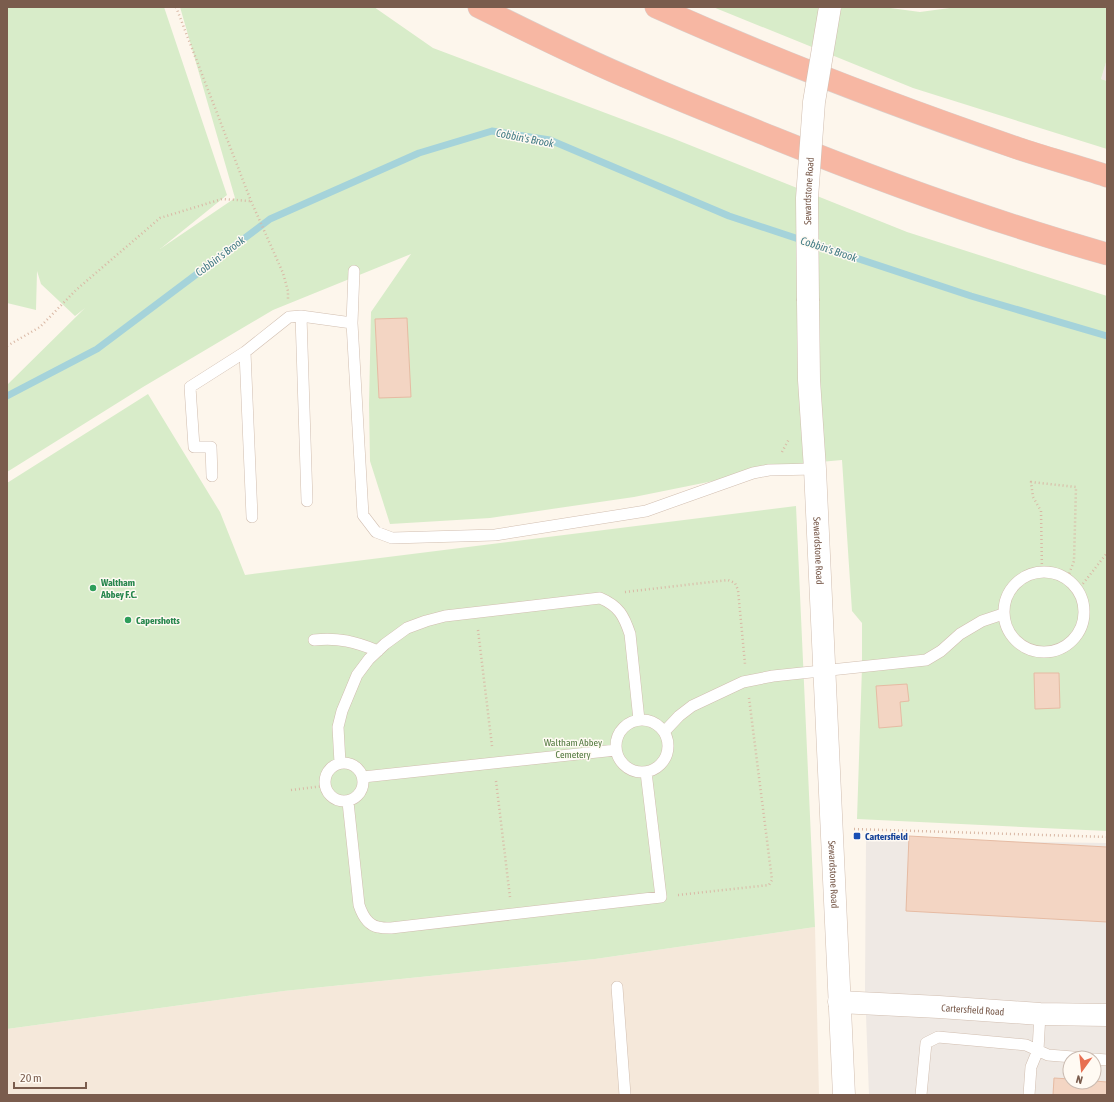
<svg xmlns="http://www.w3.org/2000/svg" width="1114" height="1102" viewBox="0 0 1114 1102" font-family="'Asap Condensed',sans-serif">
  <style>
    .residential { fill: #f5e8da }
    .industrial { fill: #efe9e4; fill-rule: evenodd }
    .green { fill: #d8ecc9 }
    .lines { fill: none; stroke-linecap: round; stroke-linejoin: round }
    .stream { stroke: #a5d3da; stroke-width: 7 }
    .building { fill: #f3d5c3; stroke: #e6bba3 }
    .service-casing { stroke: #d1beb0; stroke-width: 12 }
    .minor-casing { stroke: #d1beb0; stroke-width: 23 }
    .tertiary-casing { stroke: #d1beb0; stroke-width: 23 }
    .motorway-casing { stroke: #dad1cd; stroke-width: 23 }
    .path { stroke: #d9b8a5; stroke-width: 2.5; stroke-dasharray: 1 3; stroke-linecap: butt }
    .service { stroke: #fff; stroke-width: 11 }
    .minor { stroke: #fff; stroke-width: 22 }
    .tertiary { stroke: #fff; stroke-width: 22 }
    .motorway { stroke: #f7b7a3; stroke-width: 22 }
    .tertiary-bridge-casing { stroke: #d1beb0; stroke-width: 23; stroke-linecap: butt }
    .tertiary-bridge { stroke: #fff; stroke-width: 22 }
    .leisure-dot { fill: #2e9e5b; stroke: #fffaf3; stroke-width: 1.5 }
    .transit-dot { fill: #1a4fb4; stroke: #fffaf3; stroke-width: 1.5 }
    .labels { text-anchor: middle; stroke-width: 3; stroke-linejoin: round; paint-order: stroke }
    .street-label { font-size: 10px; fill: #7a5c4d; stroke: #fffaf3 }
    .leisure-label { font-size: 10px; font-weight: bold; fill: #27864d; stroke: #fffaf3; text-anchor: start }
    .park-label { font-size: 10px; fill: #537a41; stroke: #fffaf3 }
    .transit-label { font-size: 10px; font-weight: bold; fill: #164399; stroke: #fffaf3; text-anchor: start }
    .water-label { font-size: 11px; font-style: italic; fill: #437c86; stroke: #fffaf3 }
  </style>
  <rect width="100%" height="100%" fill="#fdf6ec"/>
  <!-- residential -->
  <path class="residential" d="M 815,927 L 819,1095 L 7,1095 L 7,1029 L 284,991 L 595,959 Z"/>
  <!-- industrial -->
  <path class="industrial" d="M 1107,59 L 1107,81 L 1101,79 Z
    M 866,840 L 1107,843 L 1107,1095 L 869,1095 L 865,989 ZM 1070,1058 L 1094,1058 L 1094,1082 L 1070,1082 Z"/>
  <!-- green -->
  <path class="green" d="M 7,7 L 164,7 L 227,195 L 160,249 L 235,198 L 180,7 L 374,7 L 433,48 L 672,138 L 907,232 L 1107,296 L 1107,831 L 857,819 L 862,667 L 862,623 L 852,611 L 842,460 L 798,464 L 634,497 L 490,518 L 390,524 L 370,461 L 369,404 L 371,312 L 411,254 L 273,310 L 143,387 L 7,472 L 7,385 L 85,308 L 75,316 L 41,284 L 37,271 L 36,310 L 7,303 Z
    M 713,7 L 883,7 L 920,12 L 957,7 L 1107,7 L 1107,59 L 1101,79 L 1107,81 L 1107,149 L 913,88 Z
    M 148,394 L 220,512 L 245,575 L 796,506 L 815,927 L 595,959 L 284,991 L 7,1029 L 7,483 Z"/>
  <g class="lines">
    <!-- stream -->
    <path class="stream" d="M 7,396 L 97,349 L 270,219 L 419,153 L 492,131 L 550,140 L 729,216 L 971,296 L 1107,336"/>
  </g>
  <!-- building -->
  <path class="building" d="M 407,318 L 411,397 L 379,398 L 375,319 Z
    M 1034,673 L 1059,673 L 1060,708 L 1035,709 Z
    M 907,684 L 909,701 L 900,702 L 902,726 L 879,728 L 876,686 Z
    M 909,836 L 1107,847 L 1107,922 L 906,911 Z
    M 1054,1078 L 1070,1079 L 1070,1082 L 1094,1082 L 1094,1081 L 1107,1082 L 1107,1095 L 1053,1095 Z"/>
  <g class="lines">
    <defs>
      <path id="service" d="M 354,271 L 352,323 L 363,515 L 376,532 L 392,538 L 495,535 L 646,511 L 753,473 L 769,470 L 815,469
        M 301,316 L 307,501
        M 212,476 L 211,447 L 194,447 L 190,387 L 245,352
        M 252,517 L 245,352 L 289,317 L 301,316 L 352,323
        M1004 612a40 40 0 1 1 80 0a40 40 0 1 1-80 0Z
        M 314,640 C 338,637 356,642 378,651
        M616 746a26 26 0 1 1 52 0a26 26 0 1 1-52 0Z
        M 664,732 L 679,716 L 692,706 L 743,682 L 773,676 L 926,660 L 941,651 L 960,634 L 982,621 L 1000,615 L 1004,618
        M325 782a19 19 0 1 1 38 0a19 19 0 1 1-38 0Z
        M 340,763 L 338,727 L 342,711 L 357,675 L 369,659 L 385,644 L 407,628 L 426,621 L 445,616 L 600,598 C 619,606 624,616 630,634 L 639,720
        M 363,777 L 616,750
        M 348,802 L 359,905 C 362,914 367,925 378,927 C 382,928 387,928 391,928 L 661,897 L 646,772
        M 617,987 L 625,1095
        M 1094,1059 L 1107,1060
        M 921,1095 L 926,1043 L 938,1037 L 1026,1045 L 1048,1055 L 1085,1058
        M 1029,1095 L 1031,1067 L 1038,1050 L 1040,1014"/>
      <g id="minor">
        <path id="s1" d="M 839,1002 L 939,1007 L 1040,1014 L 1107,1015"/>
      </g>
      <g id="tertiary">
        <path id="s2" d="M 808,301 L 809,380 L 815,469 L 844,1095"/>
      </g>
      <path id="motorway" d="M 479,7 C 531,33 583,59 636,81 C 681,101 728,119 774,138 C 883,182 994,222 1107,254
        M 656,7 C 774,60 895,106 1017,148 C 1047,158 1077,166 1107,176"/>
    </defs>
    <!-- service casing -->
    <use href="#service" class="service-casing"/>
    <!-- minor casing -->
    <use href="#minor" class="minor-casing"/>
    <!-- tertiary casing -->
    <use href="#tertiary" class="tertiary-casing"/>
    <!-- motorway casing -->
    <use href="#motorway" class="motorway-casing"/>
    <!-- path -->
    <path class="path" d="M 176,7 L 251,201 L 283,273 L 288,291 L 288,299
      M 7,346 L 40,327 L 76,290 L 160,218 L 222,199 L 250,201
      M 782,452 L 789,439
      M 1042,572 L 1041,511 L 1033,497 L 1031,482 L 1076,487 L 1074,561 L 1067,579
      M 1078,590 L 1107,553
      M 625,592 L 728,580 L 735,583 L 738,590 L 745,664
      M 478,630 L 492,746
      M 496,781 L 510,897
      M 291,790 L 324,786
      M 854,829 L 1107,837
      M 678,895 L 769,885 L 772,880 L 749,698"/>
    <!-- service -->
    <use href="#service" class="service"/>
    <!-- minor -->
    <use href="#minor" class="minor"/>
    <!-- tertiary -->
    <use href="#tertiary" class="tertiary"/>
    <!-- motorway -->
    <use href="#motorway" class="motorway"/>
    <defs>
      <g id="tertiary-bridge">
        <path id="s3" d="M 808,301 L 807,198 L 814,102 L 830,7"/>
      </g>
    </defs>
    <!-- tertiary-bridge casing -->
    <use href="#tertiary-bridge" class="tertiary-bridge-casing"/>
    <!-- tertiary-bridge -->
    <use href="#tertiary-bridge" class="tertiary-bridge"/>
  </g>
  <!-- markers -->
  <g class="leisure-dot">
    <circle cx="93" cy="588" r="4"/>
    <circle cx="128" cy="620" r="4"/>
  </g>
  <rect class="transit-dot" x="853" y="832" width="8" height="8" rx="2"/>
  <g class="labels">
    <!-- street labels -->
    <g class="street-label">
      <text dy="4" stroke="none"><textPath href="#s3" startOffset="110">Sewardstone Road</textPath></text>
      <text dy="4" stroke="none"><textPath href="#s2" startOffset="250">Sewardstone Road</textPath></text>
      <text dy="4" stroke="none"><textPath href="#s2" startOffset="574">Sewardstone Road</textPath></text>
      <text dy="4" stroke="none"><textPath href="#s1" startOffset="134">Cartersfield Road</textPath></text>
    </g>
    <!-- leisure labels -->
    <g class="leisure-label">
      <text x="101" y="586">Waltham<tspan x="101" dy="12">Abbey F.C.</tspan></text>
      <text x="136" y="624">Capershotts</text>
    </g>
    <!-- park labels -->
    <g class="park-label">
      <text x="573" y="746">Waltham Abbey<tspan x="573" dy="12">Cemetery</tspan></text>
    </g>
    <!-- transit labels -->
    <g class="transit-label">
      <text x="865" y="840">Cartersfield</text>
    </g>
    <!-- water labels -->
    <g class="water-label">
      <text transform="translate(525 138) rotate(11)" y="4">Cobbin's Brook</text>
      <text transform="translate(829 249) rotate(18)" y="4">Cobbin's Brook</text>
      <text transform="translate(220 256) rotate(-37)" y="4">Cobbin's Brook</text>
    </g>
  </g>
  <!-- border -->
  <rect width="1114" height="1102" fill="none" stroke="#7a5c4d" stroke-width="16"/>
  <!-- north arrow -->
  <g transform="translate(1082 1070) rotate(195)"><circle r="19" fill="#fffaf3" stroke="#cabbb1"/>
  <path d="M0-3L7 15L0 10L-7 15Z" fill="#e76f51"/>
  <text y="-6" font-size="11" font-weight="bold" text-anchor="middle" fill="#7a5c4d">N</text>
  </g>
  <!-- scale -->
  <path d="M14 1082v6h72v-6" fill="none" stroke="#7a5c4d" stroke-width="2"/>
  <text x="20" y="1082" font-size="12" fill="#7a5c4d" stroke="#fffaf3" stroke-width="3" paint-order="stroke">20 m</text>
</svg>
